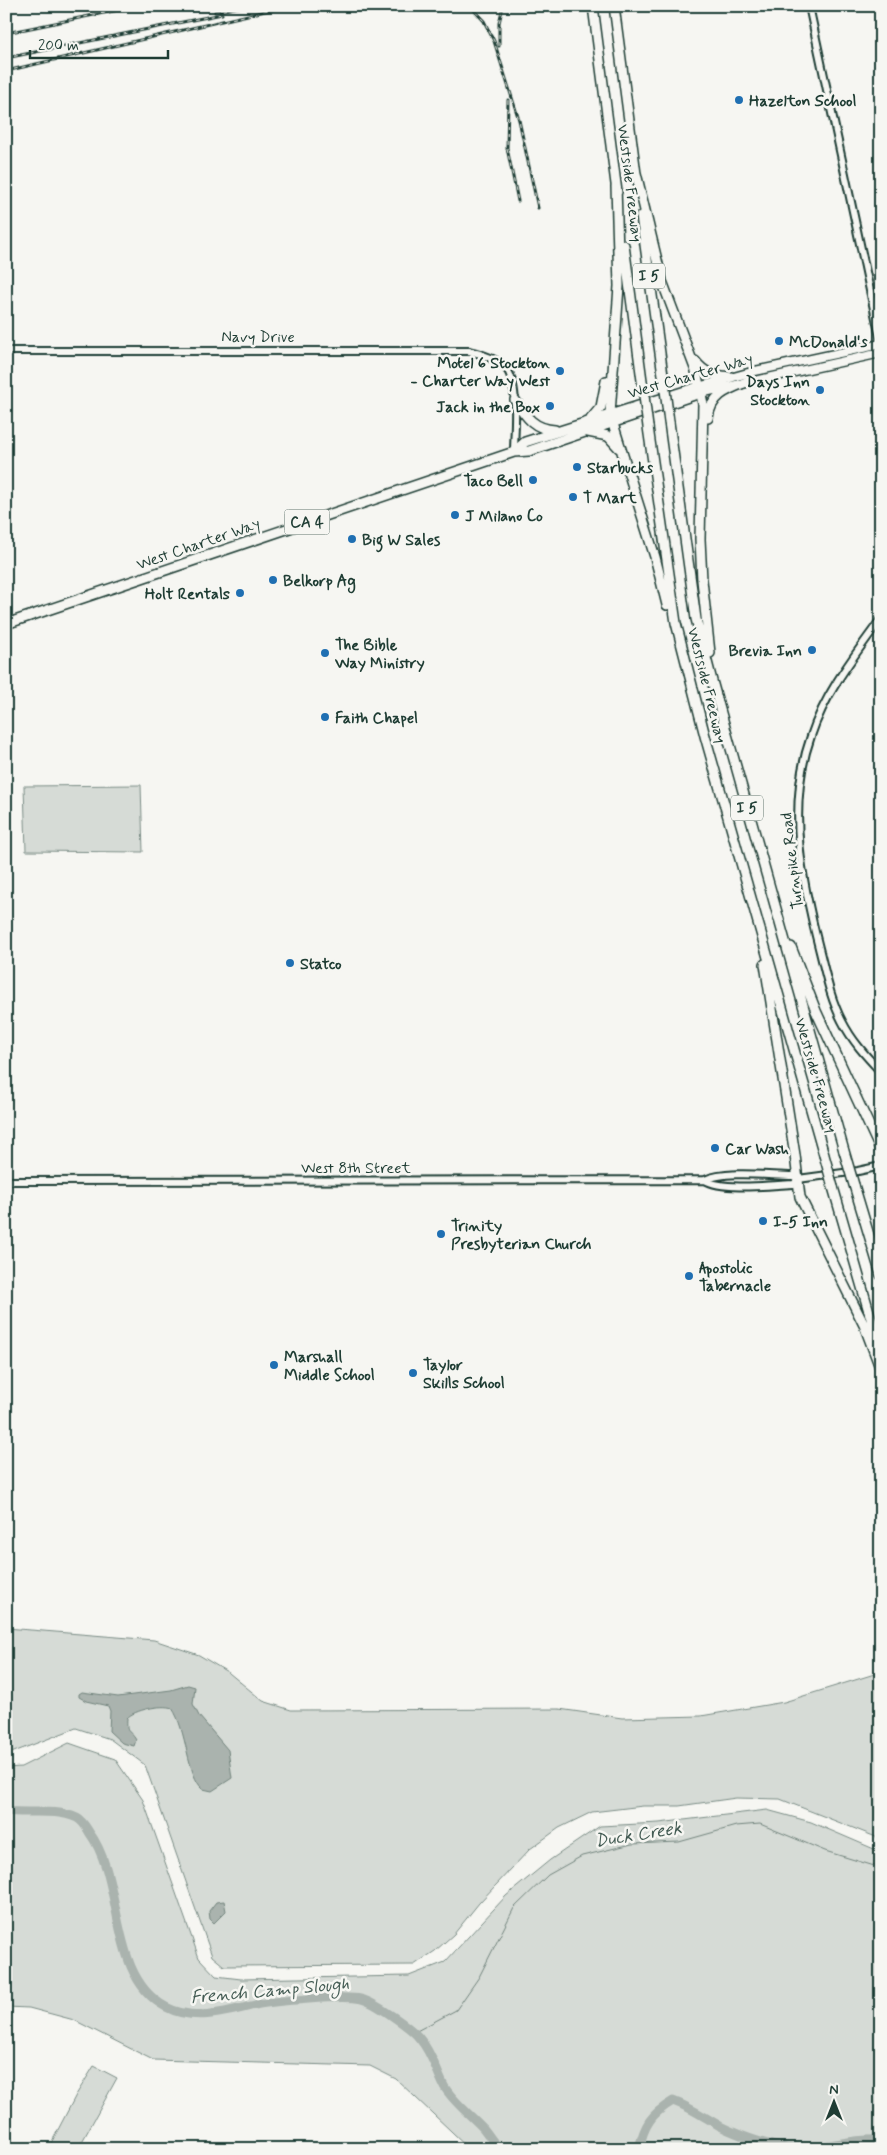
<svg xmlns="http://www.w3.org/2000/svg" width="887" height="2155" viewBox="0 0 887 2155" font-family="Mynerve,sans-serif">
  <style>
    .green { fill: #d6dbd6; stroke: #7a8c85 }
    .water { fill: #aab3ae; stroke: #72847d }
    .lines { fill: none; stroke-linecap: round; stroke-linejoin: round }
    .stream { stroke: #72847d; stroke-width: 1 }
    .river { stroke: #aab3ae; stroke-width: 9 }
    .minor-casing { stroke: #1f3d34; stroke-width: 10 }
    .major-casing { stroke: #1f3d34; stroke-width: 11 }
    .highway-casing { stroke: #1f3d34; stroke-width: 12 }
    .minor { stroke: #f6f6f2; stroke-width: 6 }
    .major { stroke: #f6f6f2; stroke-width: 8 }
    .highway { stroke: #f6f6f2; stroke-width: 9 }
    .rail-casing { stroke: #1f3d34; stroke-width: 3 }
    .rail { stroke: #f6f6f2; stroke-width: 1; stroke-dasharray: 4; stroke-linecap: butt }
    .highway-bridge-casing { stroke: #1f3d34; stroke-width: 12; stroke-linecap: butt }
    .highway-bridge { stroke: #f6f6f2; stroke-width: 9 }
    .poi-dot { fill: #1f6fb2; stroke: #f6f6f2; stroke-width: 2 }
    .labels { text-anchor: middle; stroke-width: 5; stroke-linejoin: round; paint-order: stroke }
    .shield { fill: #f6f6f2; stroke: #60746d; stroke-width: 1 }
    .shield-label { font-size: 15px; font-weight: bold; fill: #1f3d34 }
    .poi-label { font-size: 16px; font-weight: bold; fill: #1f3d34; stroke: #f6f6f2; text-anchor: start }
    .street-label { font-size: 16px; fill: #1f3d34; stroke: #f6f6f2 }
    .water-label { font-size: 18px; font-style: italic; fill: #425a52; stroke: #f6f6f2 }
  </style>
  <rect width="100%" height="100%" fill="#f6f6f2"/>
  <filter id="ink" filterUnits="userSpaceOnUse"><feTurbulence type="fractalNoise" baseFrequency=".02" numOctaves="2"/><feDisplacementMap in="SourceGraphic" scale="10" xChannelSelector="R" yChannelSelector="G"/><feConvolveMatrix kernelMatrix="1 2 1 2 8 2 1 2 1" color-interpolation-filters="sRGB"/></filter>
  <g filter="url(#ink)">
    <!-- green -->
    <path class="green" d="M 141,785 L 143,852 L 26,851 L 24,786 Z
      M 6,1628 L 154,1640 L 199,1655 L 229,1673 L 263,1701 L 291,1710 L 559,1709 L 622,1718 L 701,1716 L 784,1702 L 881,1672 L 881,1839 L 780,1799 L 736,1798 L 679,1806 L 643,1806 L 592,1812 L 559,1828 L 530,1849 L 479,1903 L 454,1934 L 435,1951 L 414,1965 L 224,1966 L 212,1956 L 145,1765 L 110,1739 L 76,1728 L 6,1755 Z
      M 69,1743 L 115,1759 L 143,1800 L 199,1958 L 216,1976 L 241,1979 L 409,1976 L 445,1962 L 506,1896 L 550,1860 L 600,1826 L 659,1823 L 767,1810 L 811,1822 L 881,1852 L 881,2149 L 470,2149 L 396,2079 L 370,2066 L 153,2060 L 74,2020 L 29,2008 L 6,2007 L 6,1768 L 21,1767 Z
      M 94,2066 L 117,2078 L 78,2149 L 48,2149 L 76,2095 Z"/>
    <!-- water -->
    <path class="water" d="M 188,1685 L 195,1687 L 193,1704 L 199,1716 L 228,1750 L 232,1778 L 212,1791 L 203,1789 C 187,1776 187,1730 172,1708 C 162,1704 134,1710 127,1718 C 126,1736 129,1728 136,1740 L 134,1746 L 122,1743 L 109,1731 L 110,1711 L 108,1706 L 86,1701 L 79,1697 L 79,1694 L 82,1692 L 118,1697 L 171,1690 Z
      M 224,1901 L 226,1911 L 214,1923 L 210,1919 L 209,1911 L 216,1902 Z"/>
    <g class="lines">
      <!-- stream -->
      <path class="stream" d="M 413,2033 L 456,2010 L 479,1977 L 514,1908 L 548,1875 L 582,1856 L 632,1844 L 679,1842 L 736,1826 L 760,1824 L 825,1851 L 881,1868"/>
      <!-- river -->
      <path class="river" d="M 6,1811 C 30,1814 55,1808 77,1818 C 83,1821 86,1827 89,1832 C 126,1882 107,1976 166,2007 C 194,2022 227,2012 255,2005 C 273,2001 345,1995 361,1999 C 374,2002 412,2028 420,2039 C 432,2053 436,2070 444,2086 C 453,2102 470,2114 483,2128 C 488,2134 493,2142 499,2149
        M 639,2149 C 644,2125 651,2114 673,2101 C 690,2107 704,2117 720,2126 C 738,2135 766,2145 786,2148 C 818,2151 848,2138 881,2140"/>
      <defs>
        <path id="minor" d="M 809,6 L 881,342
          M 6,351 L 469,351 C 482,354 495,358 505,367 C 520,382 514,432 514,452
          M 881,619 C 854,656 825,693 811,736 C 786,807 802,882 820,952 C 826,976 831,1000 842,1021 C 852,1041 866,1056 881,1072
          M 705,1180 C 722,1191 773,1185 794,1184 L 798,1179
          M 6,1181 L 705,1180 C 726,1170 770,1176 793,1176 L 798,1179 L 858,1171 L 881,1166"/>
        <path id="major" d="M 698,387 L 755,371 L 881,344
          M 700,393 L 881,353"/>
        <path id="highway" d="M 593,6 L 617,192
          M 614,6 L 636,174
          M 635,169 L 662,281 L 696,371 L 703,404 L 700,539 L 702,580 L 710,653
          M 616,186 L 619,286 L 610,414 L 655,557 L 667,605
          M 641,216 L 664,382
          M 624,245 L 643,388
          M 695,361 C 706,375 714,375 731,377
          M 515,400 C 526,417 534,429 555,430
          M 708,418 C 711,394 729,389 749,381
          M 591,419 L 601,407 L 606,381
          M 669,422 L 696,619 L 712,681 L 844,1151
          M 648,427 L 676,623 L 705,736 L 824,1155
          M 588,432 L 608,436 L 619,448
          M 514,452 L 525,442 L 698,387
          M 6,624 L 514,452 L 529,451 L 700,393
          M 791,947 L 816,1011 L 881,1151
          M 765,964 L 795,1155 L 800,1197 L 864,1325 L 881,1370
          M 854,1185 L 881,1275
          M 833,1187 L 881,1353"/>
      </defs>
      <!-- minor casing -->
      <use href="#minor" class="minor-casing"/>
      <!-- major casing -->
      <use href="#major" class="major-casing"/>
      <!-- highway casing -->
      <use href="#highway" class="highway-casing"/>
      <!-- minor -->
      <use href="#minor" class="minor"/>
      <!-- major -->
      <use href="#major" class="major"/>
      <!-- highway -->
      <use href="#highway" class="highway"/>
      <defs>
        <path id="rail" d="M 470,6 L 484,21 L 494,41 L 519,120 L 538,208
          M 215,12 L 243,6
          M 6,33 L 138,6
          M 499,46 L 499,23 L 503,6
          M 6,58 L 222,14
          M 6,71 L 287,6
          M 508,100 L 507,148 L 518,201"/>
      </defs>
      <!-- rail casing -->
      <use href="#rail" class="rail-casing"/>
      <!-- rail -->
      <use href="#rail" class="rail"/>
      <defs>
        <path id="highway-bridge" d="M 664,382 L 669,422
          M 643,388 L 648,427
          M 844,1151 L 854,1185
          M 824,1155 L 833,1187"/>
      </defs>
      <!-- highway-bridge casing -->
      <use href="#highway-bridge" class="highway-bridge-casing"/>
      <!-- highway-bridge -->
      <use href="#highway-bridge" class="highway-bridge"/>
    </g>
  </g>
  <!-- markers -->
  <g class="poi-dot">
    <circle cx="739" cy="100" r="5"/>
    <circle cx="779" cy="341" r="5"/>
    <circle cx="560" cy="371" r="5"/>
    <circle cx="820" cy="390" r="5"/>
    <circle cx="550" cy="406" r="5"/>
    <circle cx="577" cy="467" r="5"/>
    <circle cx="533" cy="480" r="5"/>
    <circle cx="573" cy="497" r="5"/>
    <circle cx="455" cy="515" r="5"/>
    <circle cx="352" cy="539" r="5"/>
    <circle cx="273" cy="580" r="5"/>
    <circle cx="240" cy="593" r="5"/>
    <circle cx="812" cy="650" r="5"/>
    <circle cx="325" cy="653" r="5"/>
    <circle cx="325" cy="717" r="5"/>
    <circle cx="290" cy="963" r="5"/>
    <circle cx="715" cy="1148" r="5"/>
    <circle cx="763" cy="1221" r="5"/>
    <circle cx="441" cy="1234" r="5"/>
    <circle cx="689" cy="1276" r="5"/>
    <circle cx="274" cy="1365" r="5"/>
    <circle cx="413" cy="1373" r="5"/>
  </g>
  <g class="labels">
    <!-- shield labels -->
    <g class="shield">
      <rect x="633" y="263.5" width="32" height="25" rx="4"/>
      <rect x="284.5" y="509.5" width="45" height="25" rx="4"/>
      <rect x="731" y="795.5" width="32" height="25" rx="4"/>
    </g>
    <g class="shield-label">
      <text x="649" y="281">I 5</text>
      <text x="307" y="527">CA 4</text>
      <text x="747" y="813">I 5</text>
    </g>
    <!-- poi labels -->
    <g class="poi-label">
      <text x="749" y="106">Hazelton School</text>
      <text x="789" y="347">McDonald's</text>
      <text x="550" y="368" text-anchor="end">Motel 6 Stockton<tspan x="550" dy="18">- Charter Way West</tspan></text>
      <text x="810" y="387" text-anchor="end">Days Inn<tspan x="810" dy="18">Stockton</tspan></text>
      <text x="540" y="412" text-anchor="end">Jack in the Box</text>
      <text x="587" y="473">Starbucks</text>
      <text x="523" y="486" text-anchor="end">Taco Bell</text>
      <text x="583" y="503">T Mart</text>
      <text x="465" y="521">J Milano Co</text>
      <text x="362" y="545">Big W Sales</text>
      <text x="283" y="586">Belkorp Ag</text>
      <text x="230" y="599" text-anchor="end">Holt Rentals</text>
      <text x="335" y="650">The Bible<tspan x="335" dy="18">Way Ministry</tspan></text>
      <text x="802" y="656" text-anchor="end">Brevia Inn</text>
      <text x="335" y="723">Faith Chapel</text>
      <text x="300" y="969">Statco</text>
      <text x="725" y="1154">Car Wash</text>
      <text x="773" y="1227">I-5 Inn</text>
      <text x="451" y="1231">Trinity<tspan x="451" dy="18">Presbyterian Church</tspan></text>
      <text x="699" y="1273">Apostolic<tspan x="699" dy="18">Tabernacle</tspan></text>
      <text x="284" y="1362">Marshall<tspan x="284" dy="18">Middle School</tspan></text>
      <text x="423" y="1370">Taylor<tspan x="423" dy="18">Skills School</tspan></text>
    </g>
    <!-- street labels -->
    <g class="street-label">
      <text transform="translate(631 183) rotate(83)" y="6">Westside Freeway</text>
      <text x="258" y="342">Navy Drive</text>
      <text transform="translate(690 375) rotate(-16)" y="6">West Charter Way</text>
      <text transform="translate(198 543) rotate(-19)" y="6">West Charter Way</text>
      <text transform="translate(708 685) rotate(76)" y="6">Westside Freeway</text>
      <text transform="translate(791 861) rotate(-97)" y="6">Turnpike Road</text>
      <text transform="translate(817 1075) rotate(74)" y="6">Westside Freeway</text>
      <text x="356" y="1173">West 8th Street</text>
    </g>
    <!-- water labels -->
    <g class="water-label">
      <text transform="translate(638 1834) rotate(-9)" y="6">Duck Creek</text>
      <text transform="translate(270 1990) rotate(-5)" y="6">French Camp Slough</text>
    </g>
  </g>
  <!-- margin -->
  <rect width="887" height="2155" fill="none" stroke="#f6f6f2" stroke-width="25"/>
  <rect x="12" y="12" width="862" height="2130" fill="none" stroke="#1f3d34" stroke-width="2" filter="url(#ink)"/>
  <!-- north arrow -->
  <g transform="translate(834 2102)" stroke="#f6f6f2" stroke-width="4" paint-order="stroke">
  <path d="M0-4L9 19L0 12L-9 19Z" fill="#1f3d34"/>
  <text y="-8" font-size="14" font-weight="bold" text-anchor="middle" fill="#1f3d34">N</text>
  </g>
  <!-- scale -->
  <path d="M30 50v8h138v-8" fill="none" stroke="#1f3d34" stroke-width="2.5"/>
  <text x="38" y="50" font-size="15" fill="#1f3d34" stroke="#f6f6f2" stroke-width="4" paint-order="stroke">200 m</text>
</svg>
